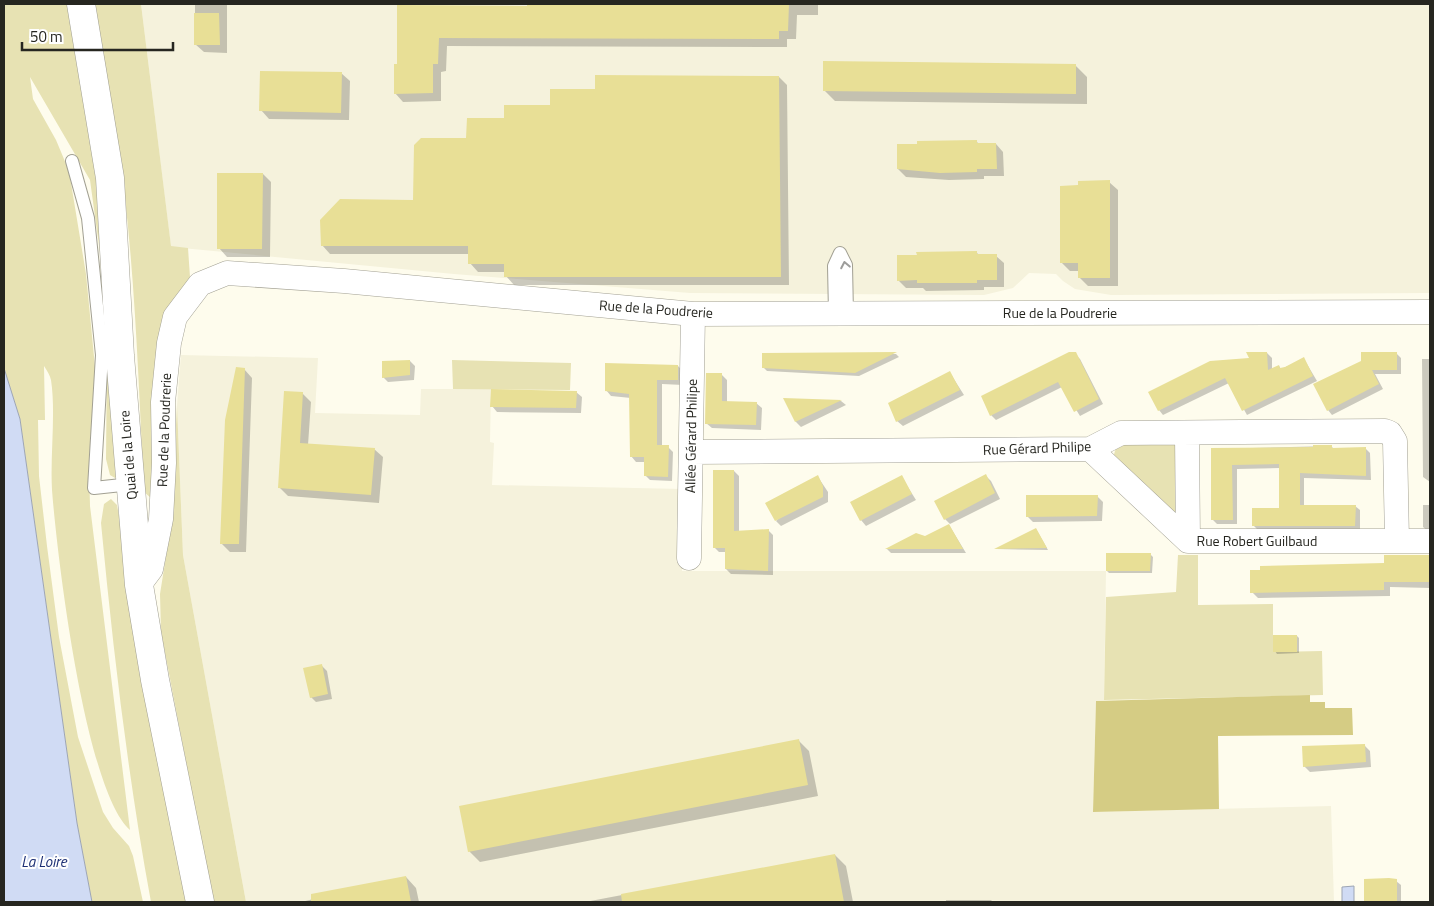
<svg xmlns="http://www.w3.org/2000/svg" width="1434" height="906" viewBox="0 0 1434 906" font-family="'Titillium Web',sans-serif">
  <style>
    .built { fill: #f5f2dc }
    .green { fill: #e7e2b3 }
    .forest { fill: #d5cc84 }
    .water { fill: #d0dbf4; stroke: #9da5b4 }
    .shadow { fill: #0003 }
    .building { fill: #e8df96 }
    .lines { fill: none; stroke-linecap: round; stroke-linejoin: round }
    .service-casing { stroke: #a2a093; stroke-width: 14 }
    .minor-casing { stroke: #a2a093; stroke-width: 25 }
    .secondary-casing { stroke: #a2a093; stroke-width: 29 }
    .service { stroke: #fff; stroke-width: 12 }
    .minor { stroke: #fff; stroke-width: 24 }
    .secondary { stroke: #fff; stroke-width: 28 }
    .oneway { stroke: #9d9d9b }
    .labels { text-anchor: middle; stroke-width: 4; stroke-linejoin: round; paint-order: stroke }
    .street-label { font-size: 14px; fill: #262620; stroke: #fff }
    .water-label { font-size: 15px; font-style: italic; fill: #1a2d73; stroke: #fff }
  </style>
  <rect width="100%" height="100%" fill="#fefced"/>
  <!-- built -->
  <path class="built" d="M 141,4 L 1430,4 L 1430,293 L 1111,295 L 1075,289 L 1063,281 L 1056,274 L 1029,273 L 1013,288 L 984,295 L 690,293 L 454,274 L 171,247 Z
    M 181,355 L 318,358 L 315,413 L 420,415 L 421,389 L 491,389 L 490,442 L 494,443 L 492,485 L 682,489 L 682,571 L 1106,571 L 1104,700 L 1096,701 L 1093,812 L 1331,806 L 1334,902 L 246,902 L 183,555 L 177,405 Z"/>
  <!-- green -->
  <path class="green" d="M 4,4 L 70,4 L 96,158 L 117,476 L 115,478 L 110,475 L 106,459 L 107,351 L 101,260 L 90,180 L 30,77 L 33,99 L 56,140 L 69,171 L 86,274 L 95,367 L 89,466 L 90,506 L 130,830 C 85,790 57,555 52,490 C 50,455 56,413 51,380 C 50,375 47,371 44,366 L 45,420 L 38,420 L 39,476 L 47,546 L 59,637 L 78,737 L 103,812 L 113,828 L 129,846 L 133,856 L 143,902 L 92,902 L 77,823 L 20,419 L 4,368 Z
    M 94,4 L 141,4 L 171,246 L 188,248 L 190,277 L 173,306 L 151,498 L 144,492 C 139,394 136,296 125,198 C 117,133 106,68 94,4 Z
    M 452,360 L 571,363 L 570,390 L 453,389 Z
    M 177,405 L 183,555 L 246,902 L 213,902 L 161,632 L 160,594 L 171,525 Z
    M 1173,442 L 1176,445 L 1177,511 L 1171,513 L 1113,458 L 1117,444 Z
    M 111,499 L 117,505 L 190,902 L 151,902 C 128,777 113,650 101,523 L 104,504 Z
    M 1178,555 L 1198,555 L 1198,605 L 1273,604 L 1273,652 L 1322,651 L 1323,695 L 1104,700 L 1106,597 L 1176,592 Z"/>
  <!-- forest -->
  <path class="forest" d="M 1310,695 L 1310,702 L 1325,702 L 1325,708 L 1352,708 L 1353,735 L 1218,736 L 1219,809 L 1093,812 L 1096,701 Z"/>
  <!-- water -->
  <path class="water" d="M 4,368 L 20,419 L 77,823 L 92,902 L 4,902 Z
    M 1354,886 L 1354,902 L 1342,902 L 1342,887 Z"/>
  <!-- shadow -->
  <path class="shadow" d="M 195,4 L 227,4 L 227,53 L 204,52 L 195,44 Z
    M 549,4 L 818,4 L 818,15 L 797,15 L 796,39 L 787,39 L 787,47 L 447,46 L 446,71 L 441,72 L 441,101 L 403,102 L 395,93 L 398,65 L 398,6 L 549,7 Z
    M 1075,65 L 1087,77 L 1087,104 L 835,101 L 824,90 Z
    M 341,73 L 350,81 L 349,120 L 269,119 L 261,110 Z
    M 779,77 L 787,85 L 789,285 L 514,285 L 506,276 L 506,272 L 478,272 L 470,263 L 469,254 L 330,254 L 322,245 L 415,201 L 467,139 L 505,119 L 551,106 Z
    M 976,141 L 979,144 L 996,144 L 1003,152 L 1004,176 L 984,176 L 984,179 L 949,180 L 906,177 L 898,169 Z
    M 263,174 L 271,182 L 270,257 L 227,257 L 219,248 Z
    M 1109,182 L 1118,190 L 1118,286 L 1088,286 L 1079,277 L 1079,271 L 1070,271 L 1061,262 L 1079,187 Z
    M 976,252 L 980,256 L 996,256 L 1004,263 L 1004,287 L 984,287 L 984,290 L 926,291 L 923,288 L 906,288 L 898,280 Z
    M 1267,353 L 1272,358 L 1272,370 L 1279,366 L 1281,369 L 1304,359 L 1317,381 L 1247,415 L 1229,383 L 1163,415 L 1159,410 L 1251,359 Z
    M 1396,353 L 1401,358 L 1401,374 L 1375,374 L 1383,389 L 1332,415 L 1328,410 L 1315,385 Z
    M 763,354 L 896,354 L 899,357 L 859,376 L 767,371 L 763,367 Z
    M 1075,354 L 1080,359 L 1103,404 L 1080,416 L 1062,387 L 996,420 L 991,415 Z
    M 1422,359 L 1430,359 L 1430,482 L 1423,477 Z
    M 410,361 L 415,366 L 414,380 L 388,382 L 383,377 Z
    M 678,366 L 683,371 L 683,385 L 662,384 L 662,447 L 668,447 L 673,452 L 672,481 L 650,480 L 645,475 L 645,462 L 636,462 L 631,456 L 631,398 L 611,396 L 606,390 Z
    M 244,369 L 252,378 L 246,552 L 230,552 L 221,543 Z
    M 950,373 L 964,395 L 903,426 L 897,421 Z
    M 721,374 L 727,380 L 727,402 L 756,403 L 762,408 L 761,430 L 712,428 L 706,423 Z
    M 576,392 L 582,397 L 581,413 L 497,412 L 492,406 Z
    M 302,393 L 311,402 L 308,445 L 374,449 L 383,457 L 379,503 L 288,496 L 280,488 Z
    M 785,400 L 841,401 L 846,405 L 801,427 L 796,422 Z
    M 1331,446 L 1334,449 L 1366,449 L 1370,453 L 1371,480 L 1304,478 L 1304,506 L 1355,506 L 1360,510 L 1360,530 L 1258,530 L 1253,525 L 1280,509 L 1280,468 L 1237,469 L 1237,524 L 1217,524 L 1213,520 L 1212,449 Z
    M 734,471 L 739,476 L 739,532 L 768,530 L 773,535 L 773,575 L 731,574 L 726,569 L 726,552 L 719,552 L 714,547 Z
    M 901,476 L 916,500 L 866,526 L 861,520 Z
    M 986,476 L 991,481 L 1000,499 L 950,524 L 945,519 Z
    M 818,477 L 828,492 L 828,502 L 781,526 L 776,521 Z
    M 1097,496 L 1103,502 L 1102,521 L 1033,522 L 1027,516 Z
    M 1423,505 L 1430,505 L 1430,533 L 1423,527 Z
    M 949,525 L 966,553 L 891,553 L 887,549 L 916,534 L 925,537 Z
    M 1036,529 L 1048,550 L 996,549 Z
    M 1150,554 L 1153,557 L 1152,573 L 1109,573 L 1107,571 Z
    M 1430,555 L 1430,588 L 1390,587 L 1390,596 L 1258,598 L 1252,592 L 1385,565 L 1386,556 Z
    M 1297,636 L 1299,638 L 1299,653 L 1277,654 L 1275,651 Z
    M 321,665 L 327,671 L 332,699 L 316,702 L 311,697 Z
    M 798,740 L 809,751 L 818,796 L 480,862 L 469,851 Z
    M 1365,746 L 1370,751 L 1371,767 L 1310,772 L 1304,766 Z
    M 835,855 L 846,866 L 853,902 L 585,902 Z
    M 406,877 L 416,888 L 419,902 L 301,902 Z
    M 1365,880 L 1396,881 L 1401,885 L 1401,902 L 1366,902 Z
    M 946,900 L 991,900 L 993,902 L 946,902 Z"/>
  <!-- building -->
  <path class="building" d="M 527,4 L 789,4 L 788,31 L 779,31 L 779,39 L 439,38 L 438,64 L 433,64 L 433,93 L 394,94 L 394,64 L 397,64 L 397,5 L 527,6 Z
    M 194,13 L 219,13 L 220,45 L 194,45 Z
    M 823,61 L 1076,64 L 1076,94 L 823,91 Z
    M 260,71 L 342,72 L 341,113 L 259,111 Z
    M 595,75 L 779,76 L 781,277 L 504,277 L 504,264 L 468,264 L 468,246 L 321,246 L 320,220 L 340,199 L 413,200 L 414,145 L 421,138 L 466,138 L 467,118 L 504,118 L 504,105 L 550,105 L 550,89 L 595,89 Z
    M 977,140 L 977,143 L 996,143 L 997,169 L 977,169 L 977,172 L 940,173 L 897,169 L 897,144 L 917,144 L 917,141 Z
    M 217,173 L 263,173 L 262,249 L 217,249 Z
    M 1110,180 L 1110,278 L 1078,278 L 1078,263 L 1060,263 L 1060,186 L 1078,185 L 1078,181 Z
    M 977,251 L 977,254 L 997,254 L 997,280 L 977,280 L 977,283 L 917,283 L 917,280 L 897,281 L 897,255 L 917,255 L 916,252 Z
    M 897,352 L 855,373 L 762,368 L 762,353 Z
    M 1069,352 L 1076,352 L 1099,399 L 1074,412 L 1058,382 L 990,416 L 981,396 Z
    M 1246,352 L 1267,352 L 1268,370 L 1279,365 L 1280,368 L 1285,367 L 1304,357 L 1313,376 L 1242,411 L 1225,378 L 1158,411 L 1148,392 L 1210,361 L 1249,358 Z
    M 1361,352 L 1397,352 L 1397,370 L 1372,370 L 1379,384 L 1327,411 L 1313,384 L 1361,361 Z
    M 410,360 L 410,375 L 382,378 L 382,361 Z
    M 605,363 L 678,365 L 678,380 L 657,380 L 657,445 L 669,445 L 668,477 L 644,476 L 644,457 L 630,457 L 629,394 L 605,391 Z
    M 236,367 L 245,368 L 239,544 L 220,544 L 225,420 Z
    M 950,371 L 960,390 L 896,422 L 888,403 Z
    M 706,373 L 722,373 L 722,401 L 757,402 L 756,425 L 705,424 Z
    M 491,389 L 577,391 L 576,408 L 490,407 Z
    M 284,391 L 303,392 L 300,443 L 375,448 L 371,495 L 278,488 Z
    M 783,398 L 842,400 L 795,422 Z
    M 1313,445 L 1332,445 L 1332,448 L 1366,447 L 1366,476 L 1300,473 L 1300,505 L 1356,505 L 1355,526 L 1252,526 L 1252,508 L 1279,508 L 1279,464 L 1232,465 L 1233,520 L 1211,520 L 1211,448 L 1313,447 Z
    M 713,470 L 734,470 L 734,531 L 769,529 L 768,571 L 725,569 L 725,548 L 713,548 Z
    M 986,474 L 995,493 L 944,520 L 934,501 Z
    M 818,475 L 823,486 L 823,497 L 775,521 L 765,503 Z
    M 902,475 L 912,494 L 860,521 L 850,502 Z
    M 1026,495 L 1098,495 L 1097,516 L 1026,517 Z
    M 949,524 L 963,549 L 885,549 L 916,533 L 925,536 Z
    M 1036,528 L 1047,548 L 994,549 Z
    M 1106,553 L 1151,553 L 1150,571 L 1106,571 Z
    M 1384,555 L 1430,555 L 1430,582 L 1384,582 L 1384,590 L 1250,593 L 1250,570 L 1260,570 L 1260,566 L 1384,563 Z
    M 1273,635 L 1297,635 L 1297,652 L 1273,652 Z
    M 322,664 L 328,694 L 310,698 L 303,668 Z
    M 799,739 L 808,785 L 468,852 L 459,806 Z
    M 1365,744 L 1366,762 L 1303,767 L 1302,746 Z
    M 835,854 L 844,902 L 622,902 L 621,894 Z
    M 406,876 L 411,902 L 311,902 L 311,894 Z
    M 1389,878 L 1397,879 L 1397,902 L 1364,902 L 1364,879 Z"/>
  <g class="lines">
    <defs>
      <path id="service" d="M 72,161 L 88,218 L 102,355 L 94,488 L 131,484
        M 835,313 L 834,266 L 840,253 L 846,265 L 847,314"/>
      <path id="minor" d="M 1187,434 L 1188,541
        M 1090,449 L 1188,541 L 1430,541
        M 691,452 L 1090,449 L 1121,433 L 1385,431 L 1390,433 L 1395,441 L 1397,541
        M 689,558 L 693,314
        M 139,585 L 151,569 L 161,519 L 164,463 L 163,402 L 169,343 L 175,317 L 200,284 L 227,273 L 344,281 L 693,314 L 1430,312"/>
      <path id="secondary" d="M 81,4 L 110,178 L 120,356 L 139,585 L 155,680 L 200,902"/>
    </defs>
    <!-- service casing -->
    <use href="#service" class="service-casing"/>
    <!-- minor casing -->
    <use href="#minor" class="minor-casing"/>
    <!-- secondary casing -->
    <use href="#secondary" class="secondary-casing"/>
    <!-- service -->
    <use href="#service" class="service"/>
    <!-- minor -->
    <use href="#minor" class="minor"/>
    <!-- secondary -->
    <use href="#secondary" class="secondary"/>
  </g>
  <!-- one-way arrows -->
  <defs><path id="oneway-chevron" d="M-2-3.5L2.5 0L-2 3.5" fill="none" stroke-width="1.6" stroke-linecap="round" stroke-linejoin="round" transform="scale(1.25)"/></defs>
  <use class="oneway" href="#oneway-chevron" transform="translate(845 265) rotate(-101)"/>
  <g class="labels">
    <!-- street labels -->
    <g class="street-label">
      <text transform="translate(656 309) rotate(4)" y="5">Rue de la Poudrerie</text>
      <text x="1060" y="318">Rue de la Poudrerie</text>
      <text transform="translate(164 430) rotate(-88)" y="5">Rue de la Poudrerie</text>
      <text transform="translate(691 436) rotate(-89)" y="5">Allée Gérard Philipe</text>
      <text transform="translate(1037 448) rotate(-2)" y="5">Rue Gérard Philipe</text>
      <text transform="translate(128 455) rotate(-95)" y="5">Quai de la Loire</text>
      <text x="1257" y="546">Rue Robert Guilbaud</text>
    </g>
    <!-- water labels -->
    <g class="water-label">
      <text x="44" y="867">La Loire</text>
    </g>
  </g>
  <!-- border -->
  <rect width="1434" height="906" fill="none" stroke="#262620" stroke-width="10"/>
  <!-- scale -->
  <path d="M22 42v8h151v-8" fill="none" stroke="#262620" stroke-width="2.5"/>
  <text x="30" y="42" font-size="15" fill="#262620" stroke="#ffffff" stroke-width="4" paint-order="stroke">50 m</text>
</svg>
